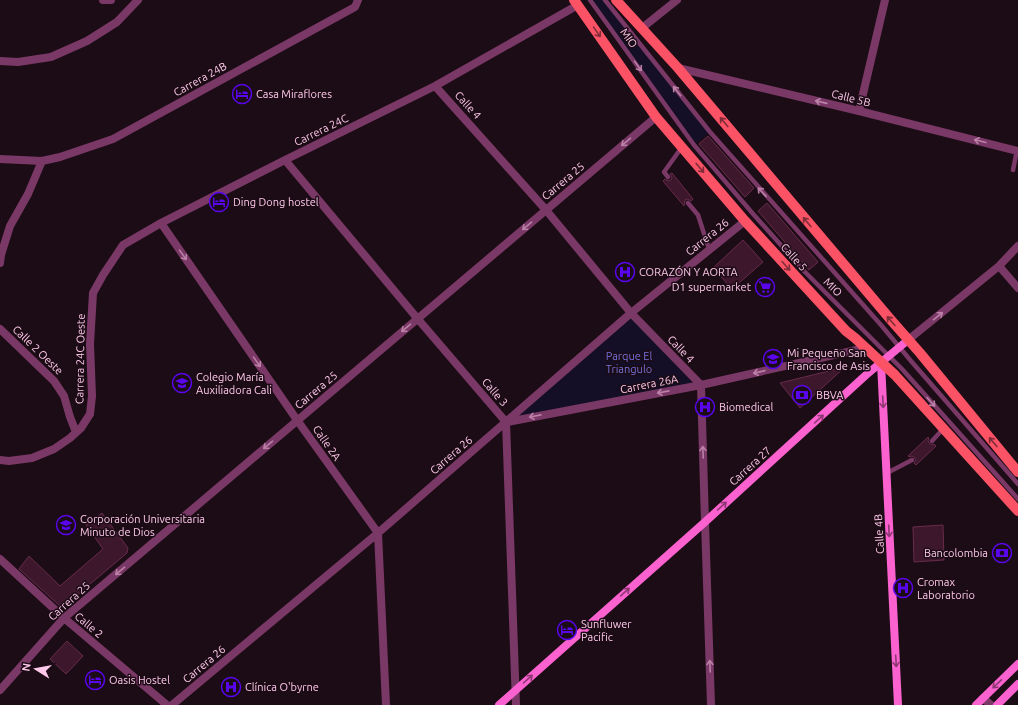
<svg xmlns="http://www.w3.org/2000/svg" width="1018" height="705" viewBox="0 0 1018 705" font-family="Ubuntu,sans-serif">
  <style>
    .green { fill: #140f26 }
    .building { fill: #3d182c; stroke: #682b4c }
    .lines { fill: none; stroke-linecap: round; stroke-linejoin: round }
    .lane { stroke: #7a3866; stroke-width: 4.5 }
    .street { stroke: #7a3866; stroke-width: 8 }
    .secondary { stroke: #fb62cf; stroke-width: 8 }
    .primary { stroke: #fb5265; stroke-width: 10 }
    .oneway { stroke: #802c39 }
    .oneway2 { stroke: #bc80a8 }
    .oneway3 { stroke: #8c3772 }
    .labels { text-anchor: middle; stroke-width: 3; stroke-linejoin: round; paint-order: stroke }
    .street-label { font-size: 11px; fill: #fec8ea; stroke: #1c0c15 }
    .poi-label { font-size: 11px; fill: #fec8ea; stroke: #1c0c15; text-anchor: start }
    .park-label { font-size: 11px; fill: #7271e0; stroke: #1c0c15 }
  </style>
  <rect width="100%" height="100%" fill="#1c0c15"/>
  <!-- green -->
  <path class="green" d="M 590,0 L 605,0 L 710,132 L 694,145 Z
    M 631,313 L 701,385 L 506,422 Z"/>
  <!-- building -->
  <path class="building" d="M 708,136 L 754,188 L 745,197 L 699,144 Z
    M 672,173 L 693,199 L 691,201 L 688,199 L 685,200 L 684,206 L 663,181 L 665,179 L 668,181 L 671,180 L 672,177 L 670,174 Z
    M 767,203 L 818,262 L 809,270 L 758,211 Z
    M 743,240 L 763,262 L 732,289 L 713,268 Z
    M 845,367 L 800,408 L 780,383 Z
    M 928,437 L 929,438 L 928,441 L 929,443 L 932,445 L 934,444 L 936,446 L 916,465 L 914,463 L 916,460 L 914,457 L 912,456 L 909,457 L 908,456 Z
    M 102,513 L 128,548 L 127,553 L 64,606 L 60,606 L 19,569 L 29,556 L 60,586 L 103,549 L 86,525 Z
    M 943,525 L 944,560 L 914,562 L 913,527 Z
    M 67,641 L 83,656 L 66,674 L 50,659 Z"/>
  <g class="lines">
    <!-- lane -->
    <path class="lane" d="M 590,0 L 694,145 L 754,215 L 805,272 L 902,369 L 1018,499
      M 605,0 L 710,132 L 881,325 L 911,361 L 1018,484
      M 1013,170 L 1017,150
      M 668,177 L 664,172 L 682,147
      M 688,203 L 698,215 L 709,249
      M 932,441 L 943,429
      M 887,473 L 912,460"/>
    <!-- street -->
    <path class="street" d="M 103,0 L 111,0
      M 642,28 L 677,0
      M 0,61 L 18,62 L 51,57 L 87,41 L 117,22 L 138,0
      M 678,68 L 859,111 L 1018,151
      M 435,86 L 546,210 L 631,313 L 701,385 L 705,522 L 711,705
      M 859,111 L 885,0
      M 0,159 L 42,161 L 60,157 L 113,139 L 355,7 L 358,0
      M 285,160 L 417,318 L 506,422 L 516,705
      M 161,223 L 297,420 L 378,533 L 386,705
      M 0,263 L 1,255 L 10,226 L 28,194 L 42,161
      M 999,266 L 1018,288
      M 0,329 L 54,381 L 64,396 L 70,417 L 76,432
      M 908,340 L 999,266 L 1018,246
      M 507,422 L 701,385 L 865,348
      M 0,460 L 9,461 L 32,458 L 54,449 L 70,438 L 81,428 L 90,414 L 92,396 L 90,344 L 93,293 L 103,275 L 123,245 L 161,223 L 285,160 L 435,86 L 578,5
      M 0,559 L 64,618 L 167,705
      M 0,690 L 64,618 L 656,117
      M 983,698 L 991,705
      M 172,705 L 378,533 L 631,313 L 745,221"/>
    <!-- secondary -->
    <path class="secondary" d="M 881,363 L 898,705
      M 499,705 L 705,522 L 866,375 L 908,340
      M 976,705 L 1018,664
      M 997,705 L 1018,684"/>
    <!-- primary -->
    <path class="primary" d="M 574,0 L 656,117 L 745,221 L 846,331 L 855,338 L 895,375 L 1018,511
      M 616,0 L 678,68 L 891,320 L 920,353 L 1018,472"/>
  </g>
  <!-- one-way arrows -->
  <defs><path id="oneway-shaft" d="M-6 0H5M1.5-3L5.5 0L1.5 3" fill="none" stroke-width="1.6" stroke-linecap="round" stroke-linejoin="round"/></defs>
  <g class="oneway">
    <use href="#oneway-shaft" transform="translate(597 32) rotate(55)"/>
    <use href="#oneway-shaft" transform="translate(724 122) rotate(-130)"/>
    <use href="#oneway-shaft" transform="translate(700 168) rotate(50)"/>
    <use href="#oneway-shaft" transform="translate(807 222) rotate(-130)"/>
    <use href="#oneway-shaft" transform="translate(786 266) rotate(48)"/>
    <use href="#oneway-shaft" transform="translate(891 321) rotate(-131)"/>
    <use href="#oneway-shaft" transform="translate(993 442) rotate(-130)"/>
  </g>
  <g class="oneway2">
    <use href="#oneway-shaft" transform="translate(638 66) rotate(55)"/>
    <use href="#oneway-shaft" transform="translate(677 91) rotate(-128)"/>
    <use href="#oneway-shaft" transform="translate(821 102) rotate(-167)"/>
    <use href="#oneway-shaft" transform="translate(980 141) rotate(-166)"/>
    <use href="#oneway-shaft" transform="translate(626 142) rotate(140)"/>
    <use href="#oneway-shaft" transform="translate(762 192) rotate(-133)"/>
    <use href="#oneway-shaft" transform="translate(527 226) rotate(140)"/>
    <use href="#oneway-shaft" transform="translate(183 255) rotate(55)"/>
    <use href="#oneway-shaft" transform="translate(938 316) rotate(-39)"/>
    <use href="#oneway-shaft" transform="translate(406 328) rotate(140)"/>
    <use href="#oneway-shaft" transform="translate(257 362) rotate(55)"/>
    <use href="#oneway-shaft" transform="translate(759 372) rotate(167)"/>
    <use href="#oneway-shaft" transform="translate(663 392) rotate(169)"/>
    <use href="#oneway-shaft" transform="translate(931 402) rotate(48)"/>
    <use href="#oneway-shaft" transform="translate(535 416) rotate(169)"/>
    <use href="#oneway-shaft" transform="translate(268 445) rotate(140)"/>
    <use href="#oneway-shaft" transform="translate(703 452) rotate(-92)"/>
    <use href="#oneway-shaft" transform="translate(120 571) rotate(140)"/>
    <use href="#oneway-shaft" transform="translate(710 666) rotate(-92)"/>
  </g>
  <g class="oneway3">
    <use href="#oneway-shaft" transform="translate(883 402) rotate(87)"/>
    <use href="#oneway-shaft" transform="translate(819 419) rotate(-42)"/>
    <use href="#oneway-shaft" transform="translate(722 506) rotate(-42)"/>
    <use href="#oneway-shaft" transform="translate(889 531) rotate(87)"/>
    <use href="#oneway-shaft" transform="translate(625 592) rotate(-42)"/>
    <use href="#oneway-shaft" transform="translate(896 661) rotate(87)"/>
    <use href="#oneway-shaft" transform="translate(528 679) rotate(-42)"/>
    <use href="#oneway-shaft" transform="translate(997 684) rotate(136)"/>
  </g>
  <!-- icons -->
  <defs>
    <symbol id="hotel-ring" viewBox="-11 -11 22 22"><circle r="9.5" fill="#1c0c15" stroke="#5906ec" stroke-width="1.5"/><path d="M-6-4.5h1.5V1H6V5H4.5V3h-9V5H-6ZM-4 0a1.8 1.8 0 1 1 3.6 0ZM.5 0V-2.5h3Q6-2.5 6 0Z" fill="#5906ec"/></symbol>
    <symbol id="hospital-ring" viewBox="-11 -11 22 22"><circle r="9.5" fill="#1c0c15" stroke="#5906ec" stroke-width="1.5"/><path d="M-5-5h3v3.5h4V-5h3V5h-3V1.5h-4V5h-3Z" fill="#5906ec"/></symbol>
    <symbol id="supermarket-ring" viewBox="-11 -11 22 22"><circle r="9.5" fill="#1c0c15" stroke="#5906ec" stroke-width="1.5"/><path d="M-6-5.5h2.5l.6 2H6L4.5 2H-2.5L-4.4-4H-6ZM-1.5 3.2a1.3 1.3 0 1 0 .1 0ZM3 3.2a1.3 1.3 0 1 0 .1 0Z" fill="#5906ec"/></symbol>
    <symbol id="school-ring" viewBox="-11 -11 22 22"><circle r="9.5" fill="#1c0c15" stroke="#5906ec" stroke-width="1.5"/><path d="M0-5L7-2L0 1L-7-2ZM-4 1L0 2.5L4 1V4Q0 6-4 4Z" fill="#5906ec"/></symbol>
    <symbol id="bank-ring" viewBox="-11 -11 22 22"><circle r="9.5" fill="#1c0c15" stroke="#5906ec" stroke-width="1.5"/><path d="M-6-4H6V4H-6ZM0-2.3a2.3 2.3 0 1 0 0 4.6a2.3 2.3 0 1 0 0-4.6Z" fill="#5906ec"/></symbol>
    <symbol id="university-ring" viewBox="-11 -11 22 22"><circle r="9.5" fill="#1c0c15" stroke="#5906ec" stroke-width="1.5"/><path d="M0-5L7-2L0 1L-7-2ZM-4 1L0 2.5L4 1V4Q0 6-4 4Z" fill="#5906ec"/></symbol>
  </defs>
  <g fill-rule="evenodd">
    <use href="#hotel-ring" x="231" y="83" width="22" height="22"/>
    <use href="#hotel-ring" x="208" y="191" width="22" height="22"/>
    <use href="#hospital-ring" x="614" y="261" width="22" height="22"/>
    <use href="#supermarket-ring" x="754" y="276" width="22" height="22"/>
    <use href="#school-ring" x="762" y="348" width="22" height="22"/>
    <use href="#school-ring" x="171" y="372" width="22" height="22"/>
    <use href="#bank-ring" x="791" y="384" width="22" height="22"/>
    <use href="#hospital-ring" x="694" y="396" width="22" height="22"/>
    <use href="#university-ring" x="55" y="514" width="22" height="22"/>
    <use href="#bank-ring" x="991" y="542" width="22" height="22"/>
    <use href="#hospital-ring" x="892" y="577" width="22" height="22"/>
    <use href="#hotel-ring" x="556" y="619" width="22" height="22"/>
    <use href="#hotel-ring" x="84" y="669" width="22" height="22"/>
    <use href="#hospital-ring" x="220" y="676" width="22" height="22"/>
  </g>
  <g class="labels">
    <!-- street labels -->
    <g class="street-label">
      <text transform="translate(629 38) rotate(55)" y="4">MIO</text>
      <text transform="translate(200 79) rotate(-29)" y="4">Carrera 24B</text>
      <text transform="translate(851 98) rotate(14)" y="4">Calle 5B</text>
      <text transform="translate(468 105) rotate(48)" y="4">Calle 4</text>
      <text transform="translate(321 130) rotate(-26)" y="4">Carrera 24C</text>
      <text transform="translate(563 181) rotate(-40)" y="4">Carrera 25</text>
      <text transform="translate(707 237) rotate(-39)" y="4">Carrera 26</text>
      <text transform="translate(794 257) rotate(48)" y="4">Calle 5</text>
      <text transform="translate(833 287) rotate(45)" y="4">MIO</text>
      <text transform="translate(681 349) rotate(46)" y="4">Calle 4</text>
      <text transform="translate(38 350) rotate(44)" y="4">Calle 2 Oeste</text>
      <text transform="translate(80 359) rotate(-89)" y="4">Carrera 24C Oeste</text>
      <text transform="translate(649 384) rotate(-11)" y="4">Carrera 26A</text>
      <text transform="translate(316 390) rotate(-40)" y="4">Carrera 25</text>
      <text transform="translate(495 392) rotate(49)" y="4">Calle 3</text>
      <text transform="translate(327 443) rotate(55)" y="4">Calle 2A</text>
      <text transform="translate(451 455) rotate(-41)" y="4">Carrera 26</text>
      <text transform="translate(750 466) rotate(-42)" y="4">Carrera 27</text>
      <text transform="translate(879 534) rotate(-93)" y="4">Calle 4B</text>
      <text transform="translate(69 601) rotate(-42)" y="4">Carrera 25</text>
      <text transform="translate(89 625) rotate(40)" y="4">Calle 2</text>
      <text transform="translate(204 664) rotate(-40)" y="4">Carrera 26</text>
    </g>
    <!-- poi labels -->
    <g class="poi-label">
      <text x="256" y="98">Casa Miraflores</text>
      <text x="233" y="206">Ding Dong hostel</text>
      <text x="639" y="276">CORAZÓN Y AORTA</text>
      <text x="751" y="291" text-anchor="end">D1 supermarket</text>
      <text x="787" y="357">Mi Pequeño San<tspan x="787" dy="13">Francisco de Asis</tspan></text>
      <text x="196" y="381">Colegio María<tspan x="196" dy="13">Auxiliadora Cali</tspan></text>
      <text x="816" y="399">BBVA</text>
      <text x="719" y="411">Biomedical</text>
      <text x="80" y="523">Corporación Universitaria<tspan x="80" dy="13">Minuto de Dios</tspan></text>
      <text x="988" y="557" text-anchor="end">Bancolombia</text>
      <text x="917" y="586">Cromax<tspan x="917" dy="13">Laboratorio</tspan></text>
      <text x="581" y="628">Sunfluwer<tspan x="581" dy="13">Pacific</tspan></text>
      <text x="109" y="684">Oasis Hostel</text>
      <text x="245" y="691">Clínica O'byrne</text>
    </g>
    <!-- park labels -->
    <g class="park-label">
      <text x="629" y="360">Parque El<tspan x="629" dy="13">Triangulo</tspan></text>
    </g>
  </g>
  <!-- north arrow -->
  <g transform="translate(36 669) rotate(281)" stroke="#1c0c15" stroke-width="3" paint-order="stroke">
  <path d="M0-3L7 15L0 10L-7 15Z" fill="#fec8ea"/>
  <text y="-6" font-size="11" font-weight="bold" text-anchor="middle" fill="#fec8ea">N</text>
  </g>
</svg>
